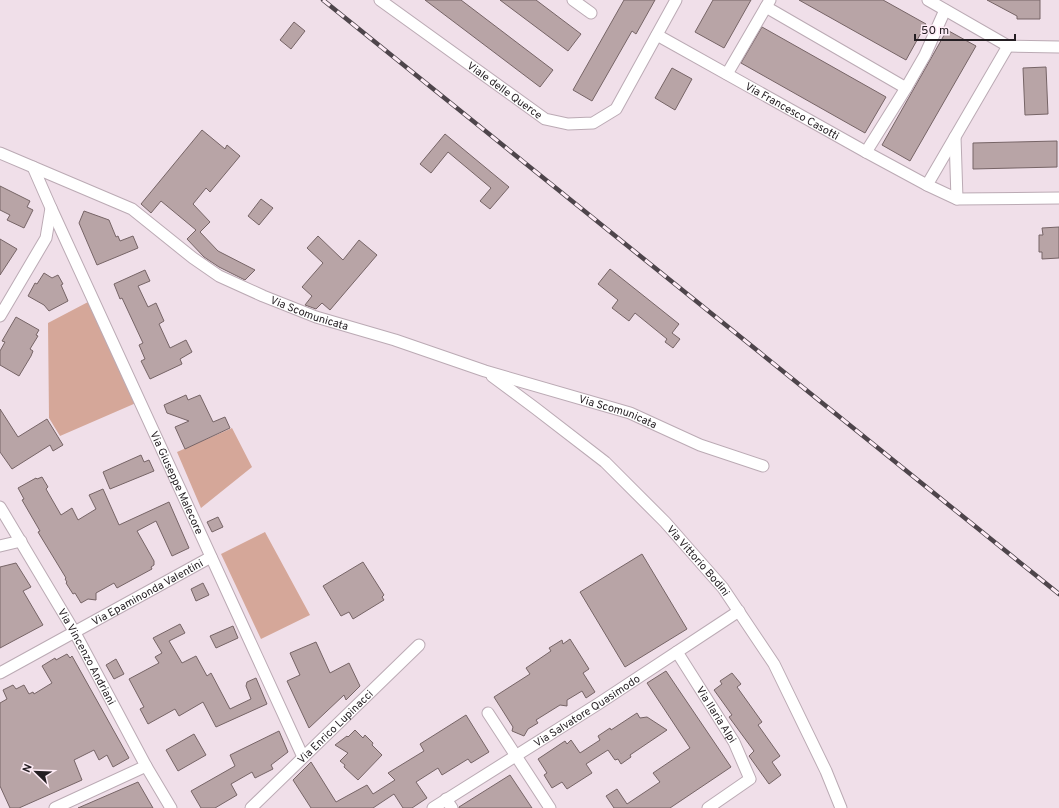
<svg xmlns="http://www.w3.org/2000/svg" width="1059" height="808" viewBox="0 0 1059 808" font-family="Overpass,sans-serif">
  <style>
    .green { fill: #d5a799 }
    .building { fill: #b8a4a6; stroke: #766466 }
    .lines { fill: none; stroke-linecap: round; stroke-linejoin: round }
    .minor-casing { stroke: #bbaab4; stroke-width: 13 }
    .minor { stroke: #fff; stroke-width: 11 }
    .rail-casing { stroke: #4e454b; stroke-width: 4.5 }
    .rail { stroke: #feecf6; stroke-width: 3; stroke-dasharray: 9; stroke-linecap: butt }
    .labels { text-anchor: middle; stroke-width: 3.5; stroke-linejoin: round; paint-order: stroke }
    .street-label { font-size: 11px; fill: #241e22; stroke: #feecf6 }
  </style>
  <rect width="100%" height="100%" fill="#f0dfe9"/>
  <!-- green -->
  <path class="green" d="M 88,302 L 136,403 L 60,436 L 49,418 L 48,323 Z
    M 232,428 L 252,467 L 201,508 L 177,452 Z
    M 265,532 L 310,615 L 261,639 L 221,554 Z"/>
  <!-- building -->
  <path class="building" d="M 425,0 L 461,0 L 553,70 L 540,87 Z
    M 500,0 L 536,0 L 581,34 L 568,51 Z
    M 624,0 L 655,0 L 636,34 L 632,31 L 592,101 L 573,90 Z
    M 713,0 L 751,0 L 724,48 L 695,32 Z
    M 799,0 L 883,0 L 926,24 L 906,60 Z
    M 987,0 L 1040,0 L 1040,19 L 1017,19 L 1017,16 Z
    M 294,22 L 305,31 L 291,49 L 280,40 Z
    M 762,27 L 886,97 L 865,133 L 741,63 Z
    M 947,30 L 976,46 L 910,161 L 882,145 Z
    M 1046,67 L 1048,114 L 1025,115 L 1023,68 Z
    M 672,68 L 692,79 L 675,110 L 655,98 Z
    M 202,130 L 225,149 L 227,145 L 240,156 L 210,192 L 206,188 L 193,204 L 210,222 L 200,232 L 218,251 L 255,270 L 245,280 L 219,267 L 204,257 L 187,239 L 196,230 L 161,201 L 151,213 L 141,204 Z
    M 445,134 L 509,187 L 490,209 L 480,201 L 491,188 L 448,152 L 431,173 L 420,164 Z
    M 1057,141 L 1057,167 L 973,169 L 973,143 Z
    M 0,186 L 30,201 L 27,207 L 33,210 L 24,228 L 7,220 L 10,215 L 0,210 Z
    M 261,199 L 273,208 L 259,225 L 248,216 Z
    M 84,211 L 109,220 L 116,237 L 118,236 L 120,241 L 133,236 L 138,248 L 97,265 L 79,223 Z
    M 1059,227 L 1059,258 L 1042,259 L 1042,252 L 1039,252 L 1039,235 L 1043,235 L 1042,228 Z
    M 318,236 L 343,260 L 359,240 L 377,255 L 330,310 L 322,303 L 316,309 L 305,305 L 312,296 L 302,287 L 323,263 L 307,248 Z
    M 0,239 L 17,249 L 0,275 Z
    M 610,269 L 679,324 L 672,333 L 680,339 L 673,348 L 665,342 L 667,339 L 635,313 L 629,321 L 612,308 L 618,300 L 598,284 Z
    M 145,270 L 150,281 L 138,286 L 148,307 L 156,303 L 164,321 L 159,324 L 170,348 L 186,340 L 192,352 L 180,359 L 182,364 L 150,379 L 141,361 L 145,359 L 139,345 L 143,343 L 122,298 L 120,299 L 114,284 Z
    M 44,273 L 52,278 L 58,275 L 63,284 L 61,285 L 68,301 L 49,311 L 44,305 L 28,296 L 35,283 L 37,284 Z
    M 16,317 L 39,330 L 36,335 L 38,336 L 30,349 L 33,351 L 31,356 L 19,376 L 0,365 L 0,351 L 5,342 L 2,341 Z
    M 186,395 L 188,400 L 200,395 L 213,422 L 225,417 L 230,428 L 185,449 L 175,427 L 189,421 L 167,413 L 164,405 Z
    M 0,409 L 18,437 L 47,419 L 63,445 L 53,451 L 50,445 L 12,469 L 0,452 Z
    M 141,455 L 144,462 L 149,460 L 154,471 L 110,489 L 103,472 Z
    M 42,477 L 48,487 L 46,489 L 61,515 L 72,508 L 78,520 L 96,509 L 89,495 L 103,489 L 119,525 L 169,502 L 189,548 L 172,556 L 156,521 L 137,531 L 154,561 L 154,565 L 151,567 L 152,569 L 117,588 L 114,583 L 96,593 L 96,600 L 88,599 L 81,603 L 75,593 L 73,594 L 66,583 L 67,582 L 65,579 L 66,578 L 38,532 L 40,531 L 22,500 L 24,499 L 18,488 L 36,478 L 37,479 Z
    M 218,517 L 223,527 L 212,532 L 207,522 Z
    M 642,554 L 687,629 L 625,667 L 580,592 Z
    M 363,562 L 384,595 L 382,597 L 384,600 L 353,619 L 349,612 L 341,616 L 323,586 Z
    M 16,563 L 31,587 L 23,591 L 43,625 L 0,648 L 0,567 Z
    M 203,583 L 209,595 L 196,601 L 191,589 Z
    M 180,624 L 185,633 L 169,641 L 182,663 L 196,656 L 207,676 L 211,673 L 230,709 L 251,699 L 246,686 L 247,682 L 256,678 L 267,704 L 216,727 L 203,702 L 179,716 L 175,709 L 148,724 L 140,709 L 144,707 L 129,679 L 159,663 L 155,657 L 162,653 L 153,638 Z
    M 233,626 L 238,638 L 216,648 L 210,636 Z
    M 570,639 L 589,669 L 583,673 L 595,692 L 586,698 L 582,691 L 567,700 L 567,706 L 560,705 L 536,720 L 538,723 L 528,729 L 524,736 L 512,731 L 513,727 L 494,697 L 530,674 L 526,668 L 551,651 L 549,648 L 562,640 L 563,644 Z
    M 316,642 L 330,673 L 349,663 L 360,686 L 346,700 L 344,695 L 309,728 L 287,681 L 300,675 L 290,653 Z
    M 67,654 L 70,658 L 72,656 L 129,758 L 113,767 L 107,755 L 99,760 L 94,750 L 74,760 L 82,780 L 19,808 L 10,808 L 0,786 L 0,703 L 7,699 L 3,690 L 13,685 L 16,689 L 24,685 L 29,694 L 33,692 L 34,694 L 52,683 L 42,666 L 55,658 L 56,660 Z
    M 116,659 L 124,674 L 114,679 L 106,665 Z
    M 666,671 L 731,767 L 670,808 L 614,808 L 606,796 L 617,789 L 627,804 L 660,782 L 653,773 L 690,748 L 647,683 Z
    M 732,673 L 741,684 L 737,687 L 762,722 L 758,725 L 780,756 L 772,762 L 781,775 L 769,784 L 749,756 L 754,751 L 729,717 L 732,715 L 714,690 L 722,684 L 720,681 Z
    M 637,713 L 640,718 L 647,717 L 667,730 L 630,755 L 631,757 L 621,764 L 618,759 L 615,760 L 608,750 L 586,764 L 592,773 L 567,789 L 562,782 L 552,788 L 544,775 L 547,773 L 538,759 L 565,741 L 567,744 L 571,740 L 580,753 L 600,740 L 598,736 L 610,728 L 611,730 Z
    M 466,715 L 489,752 L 471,763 L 468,759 L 442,775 L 438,768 L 416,782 L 427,798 L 412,808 L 403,808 L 394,794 L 373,808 L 311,808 L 293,780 L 311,762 L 336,802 L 367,785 L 373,794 L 395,780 L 388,773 L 424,751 L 420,744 Z
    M 355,730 L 363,738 L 365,735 L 373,743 L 372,745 L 382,755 L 358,780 L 344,767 L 345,765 L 340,761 L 348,753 L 335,745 L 347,736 L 348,737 Z
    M 279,731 L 288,752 L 271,765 L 273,769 L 255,778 L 252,772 L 231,784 L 237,795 L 215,808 L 201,808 L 191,791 L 235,766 L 230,755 Z
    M 194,734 L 206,755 L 178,771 L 166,750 Z
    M 510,775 L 532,808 L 459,808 L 459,807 Z
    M 138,782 L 153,808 L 78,808 Z"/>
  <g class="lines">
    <defs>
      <g id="minor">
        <path id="s1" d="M 380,0 L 545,119 L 568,124 L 593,123 L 616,109 L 676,0"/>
        <path d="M 573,0 L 591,13"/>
        <path d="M 928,0 L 1008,46 L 1059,47"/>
        <path d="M 766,7 L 906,88"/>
        <path id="s2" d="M 657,35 L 866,152 L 927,185 L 957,199 L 1059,198"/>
        <path d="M 727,74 L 770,0"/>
        <path d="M 955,137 L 957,199"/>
        <path d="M 866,152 L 906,88 L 925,55 L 945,10"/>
        <path d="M 0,153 L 33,167"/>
        <path d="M 927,185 L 1008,46"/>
        <path id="s3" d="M 51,208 L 303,757"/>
        <path id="s4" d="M 0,316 L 46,238 L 51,208 L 33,167 L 132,209 L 193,258 L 219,276 L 263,296 L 316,317 L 395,340 L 485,371 L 630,413 L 700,445 L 763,466"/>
        <path id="s5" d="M 492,376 L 535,408 L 605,462 L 665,522 L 723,588 L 774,664 L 826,771 L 841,808"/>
        <path id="s6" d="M 0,507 L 74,631 L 146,766 L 171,808"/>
        <path d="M 0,546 L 21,541"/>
        <path id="s7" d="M 677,652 L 734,742 L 750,779 L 708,808"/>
        <path id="s8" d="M 0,673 L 211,557"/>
        <path d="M 488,713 L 550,808"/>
        <path d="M 446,799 L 452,808"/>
        <path d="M 55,808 L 146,766"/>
        <path id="s9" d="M 251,808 L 419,645"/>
        <path id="s10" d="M 433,808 L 598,704 L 739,611"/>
      </g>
    </defs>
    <!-- minor casing -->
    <use href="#minor" class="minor-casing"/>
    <!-- minor -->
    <use href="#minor" class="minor"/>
    <defs>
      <path id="rail" d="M 323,0 L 1059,594"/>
    </defs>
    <!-- rail casing -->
    <use href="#rail" class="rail-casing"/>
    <!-- rail -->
    <use href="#rail" class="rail"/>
  </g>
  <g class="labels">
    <!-- street labels -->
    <g class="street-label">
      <text dy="4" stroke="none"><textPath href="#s1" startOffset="154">Viale delle Querce</textPath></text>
      <text dy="4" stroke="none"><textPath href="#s2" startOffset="155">Via Francesco Casotti</textPath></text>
      <text dy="4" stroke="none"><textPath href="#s4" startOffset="481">Via Scomunicata</textPath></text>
      <text dy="4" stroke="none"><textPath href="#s4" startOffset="805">Via Scomunicata</textPath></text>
      <text dy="4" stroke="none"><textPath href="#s3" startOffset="302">Via Giuseppe Malecore</textPath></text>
      <text dy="4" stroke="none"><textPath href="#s5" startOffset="278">Via Vittorio Bodini</textPath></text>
      <text dy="4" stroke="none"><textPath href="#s8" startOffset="168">Via Epaminonda Valentini</textPath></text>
      <text dy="4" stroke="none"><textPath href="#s6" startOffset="173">Via Vincenzo Andriani</textPath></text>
      <text dy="4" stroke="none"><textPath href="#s10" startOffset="182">Via Salvatore Quasimodo</textPath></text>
      <text dy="4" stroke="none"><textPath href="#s7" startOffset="74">Via Ilaria Alpi</textPath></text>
      <text dy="4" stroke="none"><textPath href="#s9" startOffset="117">Via Enrico Lupinacci</textPath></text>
    </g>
  </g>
  <!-- north arrow -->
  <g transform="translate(36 772) rotate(293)" stroke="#feecf6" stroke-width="3" paint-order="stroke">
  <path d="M0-3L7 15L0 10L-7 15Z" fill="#241e22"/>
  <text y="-6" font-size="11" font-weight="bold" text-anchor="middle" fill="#241e22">N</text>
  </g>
  <!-- scale -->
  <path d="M915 34v6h100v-6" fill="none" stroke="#241e22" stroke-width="2"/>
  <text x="921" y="34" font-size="12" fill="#241e22" stroke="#feecf6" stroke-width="3" paint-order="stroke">50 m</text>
</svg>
